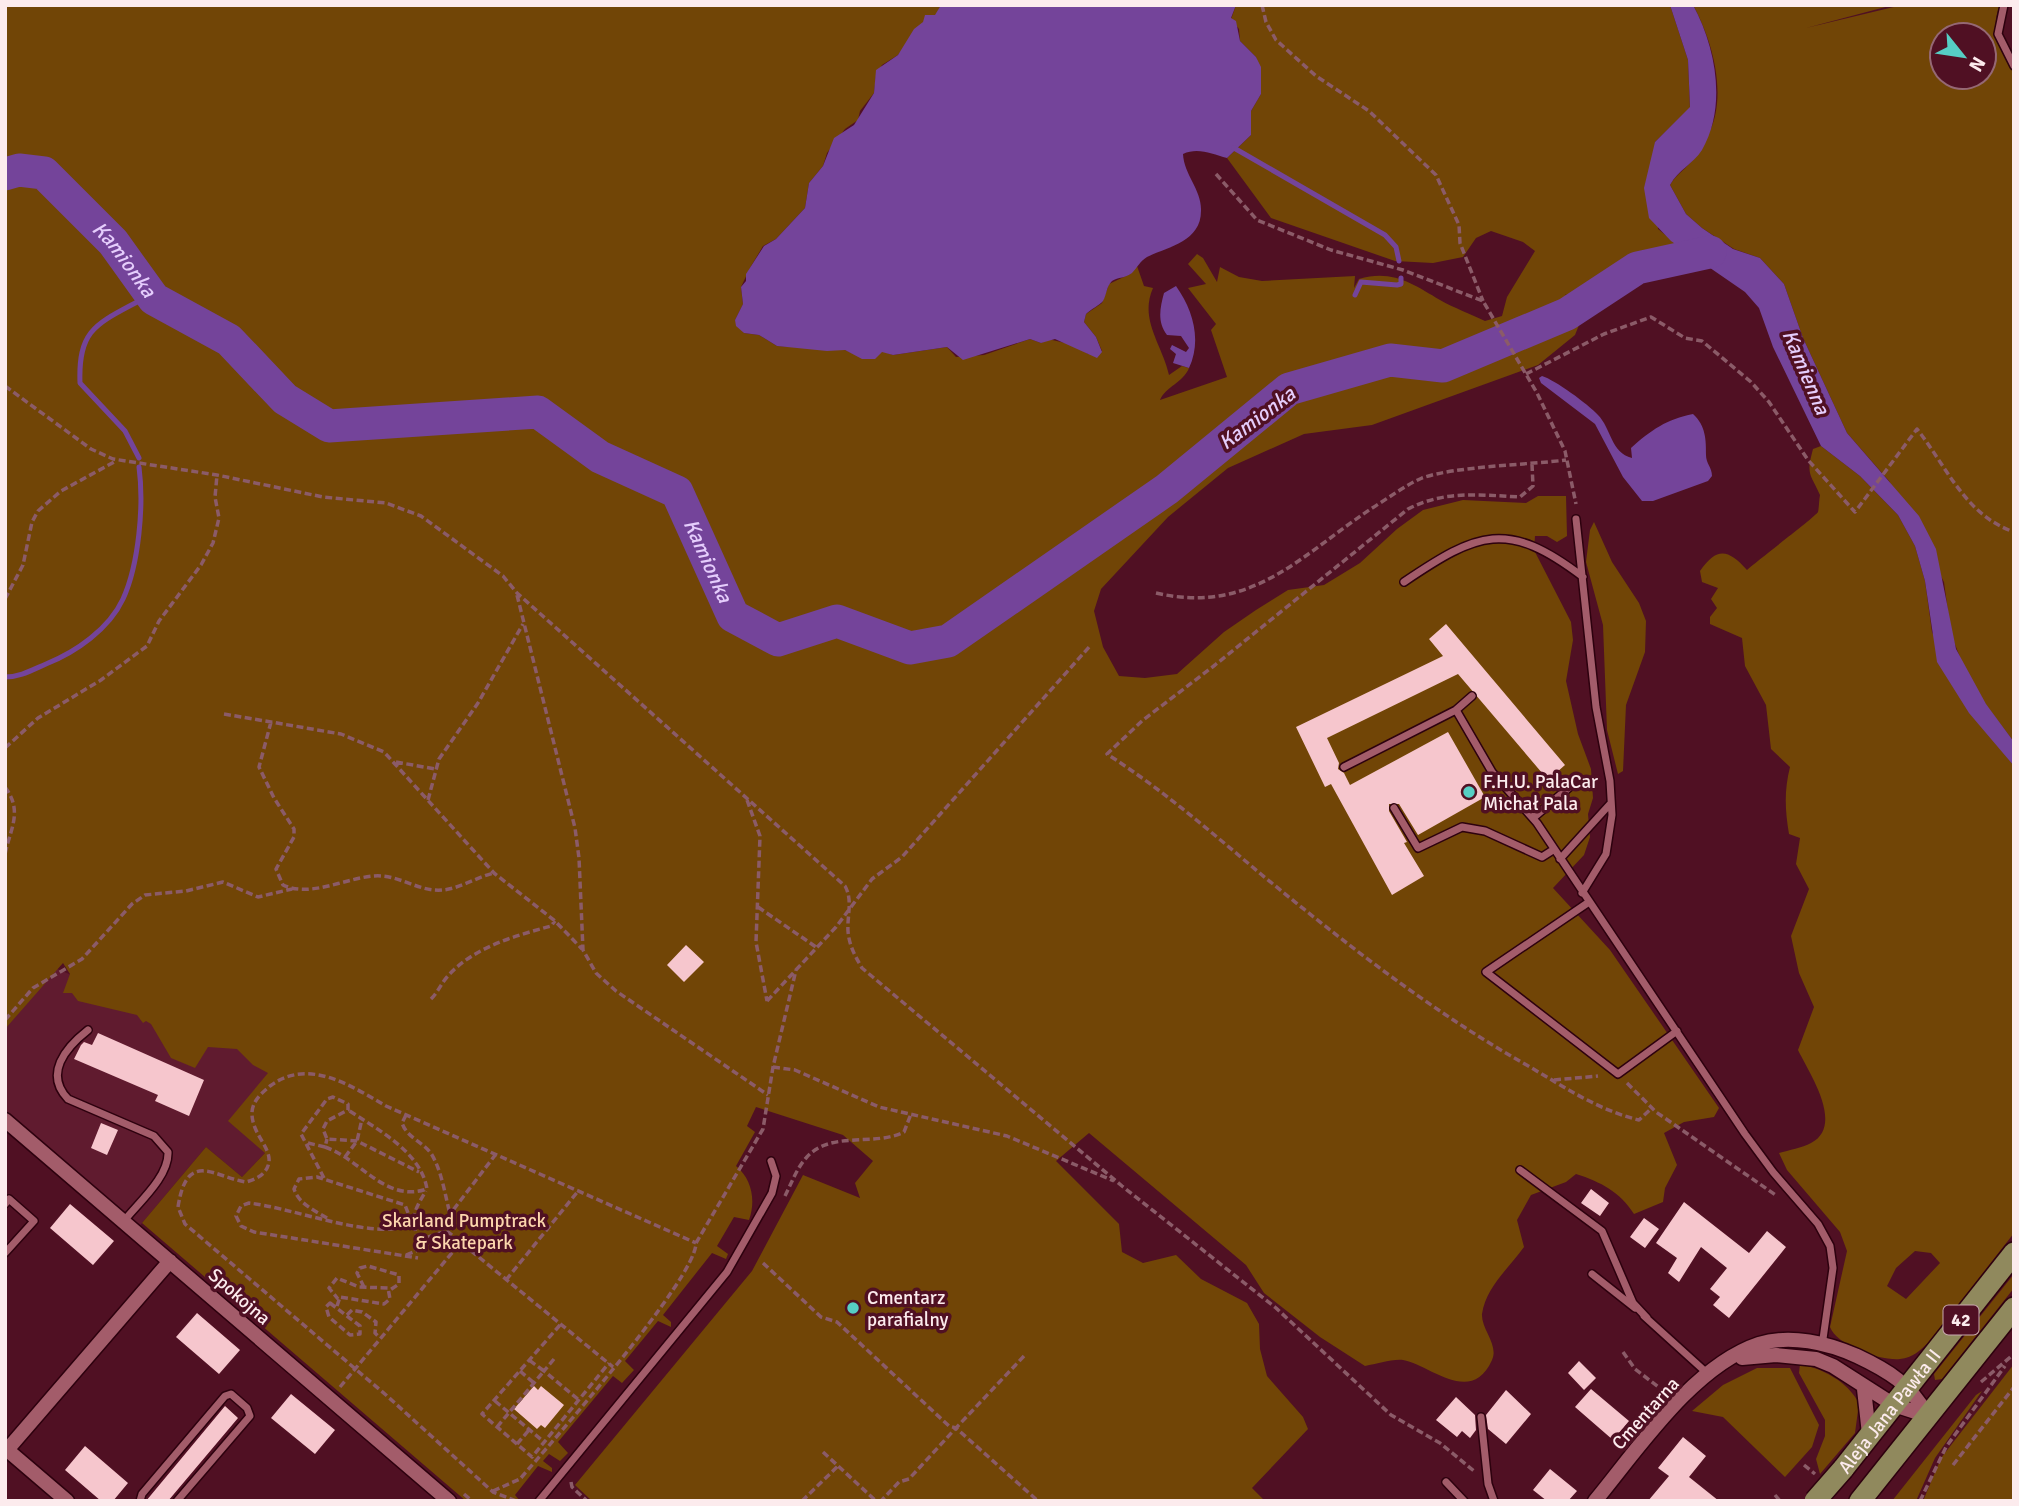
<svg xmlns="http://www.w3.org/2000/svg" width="2019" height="1506" viewBox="0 0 2019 1506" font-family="Signika,sans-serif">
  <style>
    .built { fill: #601b2f }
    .green { fill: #714506; fill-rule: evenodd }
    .water { fill: #74449a }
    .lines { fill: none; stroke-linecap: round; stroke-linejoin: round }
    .stream { stroke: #74449a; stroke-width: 5 }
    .river { stroke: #74449a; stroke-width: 33 }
    .building { fill: #f6c6cd }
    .service-casing { stroke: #2d010e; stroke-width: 10 }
    .minor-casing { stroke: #2d010e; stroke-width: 17 }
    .primary-casing { stroke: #2d010e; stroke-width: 24 }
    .path { stroke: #8b5b68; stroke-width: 3.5; stroke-dasharray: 7 3.5; stroke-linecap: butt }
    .service { stroke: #a35c6a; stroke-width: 7 }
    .minor { stroke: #a35c6a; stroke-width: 14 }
    .primary { stroke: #90895d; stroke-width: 21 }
    .primary-bridge-casing { stroke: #2d010e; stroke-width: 24; stroke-linecap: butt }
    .primary-bridge { stroke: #90895d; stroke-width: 21 }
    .poi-dot { fill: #56cec4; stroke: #501023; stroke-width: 2.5 }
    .labels { text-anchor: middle; stroke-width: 7; stroke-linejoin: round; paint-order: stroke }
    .shield { fill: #501023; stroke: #c8a9b0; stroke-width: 2 }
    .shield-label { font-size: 18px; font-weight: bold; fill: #fcebed }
    .poi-label { font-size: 19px; fill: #fcebed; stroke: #501023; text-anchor: start }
    .park-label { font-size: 19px; fill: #fcd6ad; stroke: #501023 }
    .street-label { font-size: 19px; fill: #fcebed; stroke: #501023 }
    .water-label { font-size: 21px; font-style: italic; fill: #e5cdfc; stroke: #501023 }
  </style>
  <rect width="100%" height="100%" fill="#501023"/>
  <!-- built -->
  <path class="built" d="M 44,963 L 276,1065 L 265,1153 L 242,1177 L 206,1147 L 137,1229 L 5,1116 L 5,1008 Z"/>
  <!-- green -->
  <path class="green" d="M 5,5 L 941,5 L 936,15 L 929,15 L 898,55 L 882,65 L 876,76 L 874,93 L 860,111 L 858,120 L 845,129 L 827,153 L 823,166 L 809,183 L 805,208 L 776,239 L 763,246 L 750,268 L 741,287 L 743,304 L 735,320 L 744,333 L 759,335 L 777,346 L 845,350 L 854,354 L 882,351 L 893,355 L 947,347 L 956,357 L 984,355 L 1030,339 L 1041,343 L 1048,339 L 1074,345 L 1088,354 L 1102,351 L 1096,337 L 1084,322 L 1086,314 L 1102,303 L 1109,284 L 1130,274 L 1137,266 L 1144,286 L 1153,288 C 1139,320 1162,344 1169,375 L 1182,366 L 1189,368 C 1183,383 1166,386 1160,400 L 1227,377 L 1211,330 L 1216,324 L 1188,288 L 1206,284 L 1188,264 L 1197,254 L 1203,258 L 1217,282 L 1220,267 L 1239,277 L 1262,281 L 1355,276 L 1354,288 L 1359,279 C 1392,269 1413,284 1440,300 C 1454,308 1471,314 1485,321 L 1502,316 L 1507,297 L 1535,251 L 1523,242 L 1491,231 L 1476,238 L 1463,257 L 1433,263 L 1395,261 L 1271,218 L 1227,158 L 1251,135 L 1251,111 L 1261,94 L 1261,74 L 1256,57 L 1240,41 L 1239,29 L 1231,19 L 1236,5 L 1670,5 L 1688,60 L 1690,108 L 1655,142 L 1658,229 L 1683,249 L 1597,283 L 1577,300 L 1565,294 L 1583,315 L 1575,335 L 1538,365 L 1372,425 L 1304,434 L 1228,468 L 1168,517 L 1101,589 L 1094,611 L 1103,647 L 1119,676 L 1145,678 L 1177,674 L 1224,632 L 1256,610 L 1288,590 L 1324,585 L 1360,563 L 1397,529 L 1423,510 L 1463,500 L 1526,503 L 1538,496 L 1566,496 L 1567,536 L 1557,542 L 1547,536 L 1535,536 L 1534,550 L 1571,622 L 1573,640 L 1566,681 L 1578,734 L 1591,769 L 1593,798 L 1588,814 L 1590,837 L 1584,855 L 1553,888 L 1610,950 L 1719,1108 L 1714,1117 L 1684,1122 L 1664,1133 L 1677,1165 L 1665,1188 L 1663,1202 L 1634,1214 C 1620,1192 1601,1182 1576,1174 L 1566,1182 L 1531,1195 L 1517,1220 L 1524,1247 C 1509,1268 1486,1287 1482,1314 C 1481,1329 1499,1345 1492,1360 C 1471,1407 1429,1364 1403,1360 C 1391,1359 1377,1364 1365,1366 L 1320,1337 L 1264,1293 L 1246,1265 L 1089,1133 L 1056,1161 L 1119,1224 L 1122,1252 L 1143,1263 L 1176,1255 L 1201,1279 L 1247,1303 L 1259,1324 L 1260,1349 L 1267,1376 L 1303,1417 L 1308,1429 L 1252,1488 L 1265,1501 L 592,1501 L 575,1485 L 752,1271 L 803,1175 L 860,1198 L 855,1183 L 873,1161 L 843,1135 L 756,1107 L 747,1126 L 755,1132 L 736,1166 C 752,1179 756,1201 749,1220 L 734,1217 L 717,1246 L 728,1254 L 726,1259 L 712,1253 L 663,1315 L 671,1322 L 671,1327 L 658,1321 L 625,1361 L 634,1370 L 622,1383 L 613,1376 L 558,1442 L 568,1453 L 560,1461 L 549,1454 L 543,1461 L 552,1468 L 552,1472 L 538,1466 L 515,1495 L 520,1501 L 466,1501 L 142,1223 L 206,1147 L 242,1177 L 265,1153 L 228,1121 L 268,1073 L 253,1065 L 237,1049 L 208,1047 L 195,1068 L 171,1058 L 151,1024 L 146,1021 L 143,1023 L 137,1015 L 78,1001 L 72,993 L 63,993 L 70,974 L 63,963 L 5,1029 Z
    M 1693,5 L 1893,5 L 1806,28 L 1902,5 L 2000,5 C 1989,31 2001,50 2014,73 L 2014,742 L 1986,705 L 1963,665 L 1951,634 L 1944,582 L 1889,481 L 1847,433 L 1803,338 L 1784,284 L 1760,258 L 1734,249 L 1702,228 L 1686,214 L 1670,185 C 1676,175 1681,173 1688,165 C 1696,158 1704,143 1709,133 C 1728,94 1712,40 1693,5 ZM 1942,35 L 1984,35 L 1984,77 L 1942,77 Z
    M 1821,446 L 1860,476 L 1898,515 L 1915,546 L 1925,581 L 1932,632 L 1963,701 L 2014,766 L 2014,1233 L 1929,1342 C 1920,1350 1913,1358 1900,1359 C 1881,1361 1837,1346 1830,1327 L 1847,1251 L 1840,1232 L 1787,1170 L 1779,1153 C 1789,1150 1802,1148 1811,1143 C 1845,1125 1809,1073 1798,1050 L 1814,1007 L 1799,973 L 1791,936 L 1809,889 L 1796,864 L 1800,838 L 1789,834 C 1785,810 1784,791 1790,767 L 1771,749 L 1766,705 L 1745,666 L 1742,638 L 1710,624 L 1710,617 L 1717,608 L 1711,599 L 1718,588 L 1702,582 L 1700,571 C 1717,547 1728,549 1747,570 C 1758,560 1815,517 1818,512 C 1819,508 1819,500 1820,495 C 1810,473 1806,475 1813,449 ZM 1915,1251 L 1931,1253 L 1940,1263 L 1906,1299 L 1887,1286 L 1896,1268 Z
    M 1594,522 L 1612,562 L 1639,603 L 1646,621 L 1645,652 L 1626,705 L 1623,771 L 1618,774 L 1607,730 L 1603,625 L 1586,562 L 1590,530 Z
    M 2014,1274 L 2014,1288 L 1942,1379 L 1935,1380 L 1934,1374 Z
    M 1800,1364 C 1823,1369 1847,1381 1859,1403 L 1855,1433 L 1820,1474 L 1816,1459 L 1825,1436 L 1825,1420 L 1799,1373 Z
    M 2014,1364 L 2014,1501 L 1923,1501 L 1941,1458 Z
    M 1757,1368 L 1790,1368 L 1819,1425 L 1812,1447 L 1785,1477 L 1723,1417 L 1692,1411 L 1723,1385 Z
    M 1982,1391 L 1935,1458 L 1916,1501 L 1892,1501 L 1976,1395 Z"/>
  <!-- water -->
  <path class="water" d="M 941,5 L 1236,5 L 1231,18 L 1236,21 L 1240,41 L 1256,57 L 1261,67 L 1261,94 L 1251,111 L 1251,135 L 1227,158 C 1212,154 1198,147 1183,154 C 1184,175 1202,190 1201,211 C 1201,242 1167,247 1147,257 C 1140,261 1137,268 1132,273 C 1126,278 1118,277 1112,281 C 1106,287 1107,294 1103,301 C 1100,305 1091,309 1086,314 L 1084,322 L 1096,337 L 1102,352 L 1097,358 L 1055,339 L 1041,343 L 1030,339 L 963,360 L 947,347 L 893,355 L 882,352 L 875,359 L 862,359 L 845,350 L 827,351 L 777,346 L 759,335 L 744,333 L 736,326 L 735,320 L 743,304 L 741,287 L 746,281 L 746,274 L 764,246 L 776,239 L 805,208 L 809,183 L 823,166 L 834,138 L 854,125 L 874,93 L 876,70 L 898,55 L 914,29 L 923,22 L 925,15 L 935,15 Z
    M 1670,5 L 1693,5 C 1716,47 1727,107 1702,150 C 1693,164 1678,170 1670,185 L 1686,214 L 1702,228 L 1733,249 L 1760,258 L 1784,284 L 1803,338 L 1847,433 L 1919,516 L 1936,549 L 1956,649 L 1986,704 L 2014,742 L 2014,766 L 1969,713 L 1937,662 L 1925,581 L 1915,546 L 1898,515 L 1860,476 L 1821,446 L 1773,347 L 1759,308 L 1745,292 L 1671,241 L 1649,218 L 1644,188 L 1655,142 L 1690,107 L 1688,60 Z
    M 1176,286 C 1193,310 1202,340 1189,368 L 1173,363 L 1176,354 L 1170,349 L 1172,345 L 1186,352 L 1189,348 L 1181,336 L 1167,335 C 1157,322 1160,308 1164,293 Z
    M 1542,376 C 1555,380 1588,404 1598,415 C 1611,428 1611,453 1632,458 L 1631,448 C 1651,430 1667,419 1693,414 C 1706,426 1706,440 1706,455 C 1706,464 1712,467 1712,476 L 1708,481 L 1653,501 L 1642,501 L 1623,477 L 1595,424 L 1541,383 L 1539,378 Z"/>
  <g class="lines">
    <!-- stream -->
    <path class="stream" d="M 1234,148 L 1385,235 L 1396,247 L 1399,261
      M 1355,295 L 1361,282 L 1397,285 L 1401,284 L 1401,278
      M 139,458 L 125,431 L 80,383 C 78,330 96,324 139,301 L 145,308 L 155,307 L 160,302
      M 5,677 C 20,677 32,670 46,664 C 76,652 109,629 123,599 C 139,564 144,505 139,467"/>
    <!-- river -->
    <path class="river" id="s1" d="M 5,174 L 19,170 L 44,173 L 113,242 L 154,299 L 229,340 L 285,399 L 329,426 L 538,412 L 600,457 L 677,492 L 733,616 L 778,640 L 837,621 L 910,648 L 948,641 L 1167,489 L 1289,389 L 1390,360 L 1443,366 L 1567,314 L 1637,268 L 1710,252"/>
  </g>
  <!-- building -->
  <path class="building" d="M 1446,624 L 1565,765 L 1548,780 L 1458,674 L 1327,738 L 1339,763 L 1338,769 L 1344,773 L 1350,785 L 1448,732 L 1485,797 L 1418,835 L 1399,804 L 1389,804 L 1389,811 L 1407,842 L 1404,843 L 1424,876 L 1392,895 L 1331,784 L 1325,787 L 1296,727 L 1443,656 L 1429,639 Z
    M 686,945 L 704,962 L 684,982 L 667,965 Z
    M 98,1033 L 204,1080 L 189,1116 L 155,1101 L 158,1095 L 74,1059 L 81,1045 L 84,1042 L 92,1045 Z
    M 101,1123 L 118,1130 L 107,1155 L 91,1148 Z
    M 1591,1189 L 1609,1203 L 1600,1216 L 1581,1203 Z
    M 1684,1202 L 1749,1253 L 1767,1231 L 1786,1247 L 1729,1318 L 1713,1305 L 1720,1297 L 1710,1289 L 1727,1268 L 1701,1247 L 1679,1282 L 1668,1273 L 1677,1258 L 1656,1243 Z
    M 70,1204 L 114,1241 L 93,1265 L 50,1228 Z
    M 1644,1218 L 1659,1229 L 1645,1248 L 1630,1237 Z
    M 197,1313 L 240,1350 L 219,1374 L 176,1337 Z
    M 1579,1361 L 1596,1378 L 1584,1390 L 1568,1373 Z
    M 534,1386 L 538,1390 L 541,1386 L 564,1405 L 545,1428 L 541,1425 L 537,1429 L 514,1409 Z
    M 1591,1389 L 1629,1421 L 1613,1440 L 1575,1407 Z
    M 1506,1390 L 1531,1414 L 1506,1444 L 1488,1429 L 1486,1415 Z
    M 291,1394 L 335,1430 L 315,1454 L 271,1418 Z
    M 1456,1397 L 1475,1415 L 1476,1430 L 1470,1438 L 1462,1431 L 1457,1437 L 1436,1420 Z
    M 225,1406 L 238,1418 L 168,1501 L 146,1501 Z
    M 1683,1437 L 1706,1456 L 1689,1477 L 1719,1501 L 1648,1501 L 1669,1476 L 1658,1468 Z
    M 85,1446 L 128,1483 L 113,1501 L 101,1501 L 65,1470 Z
    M 1550,1469 L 1577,1491 L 1568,1501 L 1547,1501 L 1533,1490 Z"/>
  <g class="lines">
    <defs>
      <path id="service" d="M 2004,5 L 1998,34 L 2014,66
        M 1576,519 L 1596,707 L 1610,781 L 1612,815 L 1606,854 L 1582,893
        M 1404,582 C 1478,532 1507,519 1583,577
        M 1456,710 L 1472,696
        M 1344,767 L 1456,710 L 1492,772 L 1537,823 L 1745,1134 L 1773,1172 L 1818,1224 L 1830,1246 L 1833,1268 L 1822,1346
        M 1394,808 L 1418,848 L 1462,827 L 1485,831 L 1542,857 L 1553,850
        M 1533,818 L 1578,780
        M 1560,859 L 1611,803
        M 1589,902 L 1486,972 L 1618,1074 L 1677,1031
        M 88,1030 C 65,1048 44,1074 68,1099 L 154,1136 L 168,1152 C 169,1177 138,1203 124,1221
        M 1520,1170 L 1602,1231 L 1633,1303 L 1647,1318
        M 5,1204 L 9,1199 L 34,1221 L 5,1253
        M 1592,1274 L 1635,1308
        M 1644,1316 L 1708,1374
        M 1481,1417 L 1488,1484 L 1494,1501
        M 1446,1482 L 1464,1501
        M 140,1501 L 142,1494 L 225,1396 L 231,1394 L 247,1408 L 250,1416 L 177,1501
        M 539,1501 L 727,1272 L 772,1193 L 776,1176 L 771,1161"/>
      <path id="minor" d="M 5,1120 L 449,1501
        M 1742,1358 L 1776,1355 L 1816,1359 L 1833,1366 L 1894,1405 L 1928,1416
        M 1864,1389 L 1869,1434
        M 5,1448 L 67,1501
        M 7,1450 L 170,1261
        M 1595,1501 C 1638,1449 1693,1366 1759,1344 C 1790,1334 1828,1343 1857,1356 C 1889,1371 1910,1384 1928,1416"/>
      <g id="primary">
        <path id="s2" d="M 1843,1469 L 2014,1253"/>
        <path d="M 1860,1501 L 2014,1308"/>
      </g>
    </defs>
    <!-- service casing -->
    <use href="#service" class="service-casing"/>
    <!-- minor casing -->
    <use href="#minor" class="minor-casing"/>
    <!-- primary casing -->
    <use href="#primary" class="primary-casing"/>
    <!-- path -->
    <path class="path" d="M 1262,5 L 1266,22 L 1276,40 L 1316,76 L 1369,111 L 1436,175 L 1459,225 L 1460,243 L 1483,301
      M 1216,174 L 1257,220 L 1331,250 L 1403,270 L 1483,301 L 1537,393 L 1565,451 L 1576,504
      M 1526,374 L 1604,334 L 1651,317 L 1685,338 L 1702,341 L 1751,382 L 1769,402 L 1808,460 L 1855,512 L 1917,429 C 1947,467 1965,515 2014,532
      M 5,386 L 91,449 L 113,459 L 217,475 L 323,497 L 386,503 L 421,516 L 503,576 L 517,593 L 845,886 C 853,900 847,916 848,931 C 849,945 855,956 862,968 L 1122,1186 L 1276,1308 L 1391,1415 L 1440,1443 L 1474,1471
      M 1532,464 L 1533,486 L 1520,497 C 1480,495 1445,490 1408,509 L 1215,665 L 1143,720 L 1107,754 C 1163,790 1211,832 1262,875 C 1347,945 1434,1013 1530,1067 C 1566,1088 1598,1110 1639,1120 L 1652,1108
      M 1156,593 C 1256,616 1305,550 1380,503 C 1394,494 1408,484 1422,478 C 1457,466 1527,465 1566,460
      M 517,595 L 575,828 L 579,858 L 583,950 L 596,973 L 616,991 L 768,1095
      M 5,599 L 23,565 L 32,522 L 38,511 L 61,491 L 116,461
      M 224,714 L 341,734 L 384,752 L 494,873 L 555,921 L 582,949
      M 271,722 L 259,767 L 274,798 L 294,829 L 294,837 L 276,869 L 283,885 C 310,898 345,878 374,876 C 399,874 418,892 442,890 C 459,889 477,877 494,873
      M 5,748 L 38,718 L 101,680 L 147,646 L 159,621 L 201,565 L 213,543 L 219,518 L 215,497 L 217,475
      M 396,762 L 435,769
      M 5,787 C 24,812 9,831 5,855
      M 428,800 L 439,759 L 478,703 L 523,624
      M 747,800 L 760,836 L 756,942 L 767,1001
      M 5,859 L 5,877
      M 758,907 L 816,947
      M 431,999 C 438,992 441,984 447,977 C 473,947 515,936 551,926 L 555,921
      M 767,1001 L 836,927 L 872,879 L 902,857 L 1090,646
      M 5,1020 L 33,988 L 82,959 L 132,904 L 145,895 L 186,891 L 223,882 L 258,897 L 292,889
      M 773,1067 L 795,1070 L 879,1107 L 1007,1136 L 1114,1181
      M 1554,1080 L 1598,1076
      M 1627,1083 L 1656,1112 L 1777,1196
      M 406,1115 L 402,1123 C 407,1138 424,1142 432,1155 C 442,1172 445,1195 450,1214
      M 308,1143 L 325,1147 L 327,1139
      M 325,1147 C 362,1160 385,1203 427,1189 C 421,1152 377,1129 348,1110
      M 496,1154 L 444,1222 L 447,1231 L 613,1367
      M 345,1157 L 357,1141 L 362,1119
      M 324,1178 L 301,1134 L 327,1099 L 333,1097 L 348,1104 L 348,1110 L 327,1121 L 323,1129 L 327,1139 L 357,1141 L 419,1172
      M 785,1196 C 791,1184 797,1168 806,1158 C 830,1130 874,1147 904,1132 L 911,1114
      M 327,1218 C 314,1210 299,1204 294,1189 L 299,1179 L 317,1177 L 405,1205 L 410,1218 C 405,1225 399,1228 391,1229 C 353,1232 290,1208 249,1203 L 241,1206 L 236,1216 L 241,1226 L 254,1232 L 418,1258
      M 418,1240 L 447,1231
      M 406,1255 L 416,1251 C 420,1240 415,1233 414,1223 C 413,1211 420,1201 426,1191
      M 763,1263 L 821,1317 L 837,1322 L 949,1426 L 956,1428 L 909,1479 L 899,1482 L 881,1501
      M 506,1280 L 579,1190
      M 364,1287 L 357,1273 L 360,1268 L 368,1266 L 399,1275 L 399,1284 L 390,1290
      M 330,1303 L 360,1326 L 360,1334 L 350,1335 L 329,1317 L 326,1307 Z
      M 337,1306 L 340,1297 L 384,1304 L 390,1299 L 388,1288 L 359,1287 L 337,1278 L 329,1288 L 338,1299
      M 347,1315 L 352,1310 L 362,1312 L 376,1322 L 375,1333 L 380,1338
      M 560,1325 L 482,1414 L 532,1457 L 609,1363
      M 1623,1352 L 1635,1369 L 1665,1392
      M 1024,1356 L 956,1428 L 1038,1501
      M 554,1359 L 544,1371 L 579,1400
      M 520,1371 L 534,1383
      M 1981,1382 L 2014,1354
      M 340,1387 L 461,1242
      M 495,1401 L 544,1442
      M 497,1427 L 544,1371 L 529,1360
      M 517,1444 L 529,1430
      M 823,1452 L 876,1501
      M 1804,1465 L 1815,1474
      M 1953,1465 L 2014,1387
      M 571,1482 L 572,1487 L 587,1501
      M 493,1491 L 520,1479 C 551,1443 696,1279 696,1243 L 763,1129 L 773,1067 L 796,970
      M 464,1494 L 472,1501
      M 1775,1495 L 1780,1501
      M 516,1501 L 493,1492 L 386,1395 L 185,1224 L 178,1207 C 187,1149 214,1177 246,1182 C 257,1179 267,1174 269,1162 C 271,1147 251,1133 252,1112 C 253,1100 262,1093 270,1086 C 309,1057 351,1086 386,1106 L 696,1243
      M 802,1501 L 838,1466
      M 1920,1501 L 1946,1447 L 2005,1366"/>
    <!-- service -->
    <use href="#service" class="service"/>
    <!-- minor -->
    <use href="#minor" class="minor"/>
    <!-- primary -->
    <use href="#primary" class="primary"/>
    <defs>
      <path id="primary-bridge" d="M 1815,1501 L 1843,1469"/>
    </defs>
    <!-- primary-bridge casing -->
    <use href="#primary-bridge" class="primary-bridge-casing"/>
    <!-- primary-bridge -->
    <use href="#primary-bridge" class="primary-bridge"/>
  </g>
  <!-- markers -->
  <g class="poi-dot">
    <circle cx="1469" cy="792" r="7"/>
    <circle cx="853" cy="1308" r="7"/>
  </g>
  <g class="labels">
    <!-- shield labels -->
    <rect class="shield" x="1943.5" y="1305.5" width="35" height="29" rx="5"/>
    <g class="shield-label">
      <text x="1961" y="1326">42</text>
    </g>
    <!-- poi labels -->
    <g class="poi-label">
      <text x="1483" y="788">F.H.U. PalaCar<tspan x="1483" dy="22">Michał Pala</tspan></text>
      <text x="867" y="1304">Cmentarz<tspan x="867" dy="22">parafialny</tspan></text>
    </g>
    <!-- park labels -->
    <g class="park-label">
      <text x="464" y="1227">Skarland Pumptrack<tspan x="464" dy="22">&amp; Skatepark</tspan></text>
    </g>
    <!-- street labels -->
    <g class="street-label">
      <text transform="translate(240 1296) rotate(41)" y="7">Spokojna</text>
      <text dy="7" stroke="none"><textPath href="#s2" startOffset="74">Aleja Jana Pawła II</textPath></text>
      <text transform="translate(1645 1413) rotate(-48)" y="7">Cmentarna</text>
    </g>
    <!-- water labels -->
    <g class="water-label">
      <text dy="7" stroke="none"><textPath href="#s1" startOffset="158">Kamionka</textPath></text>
      <text transform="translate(1806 372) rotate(67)" y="7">Kamienna</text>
      <text transform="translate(1257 418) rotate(-37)" y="7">Kamionka</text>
      <text dy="7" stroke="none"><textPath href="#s1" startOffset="872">Kamionka</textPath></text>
    </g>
  </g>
  <!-- border -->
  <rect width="2019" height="1506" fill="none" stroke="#fcebed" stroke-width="14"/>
  <!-- north arrow -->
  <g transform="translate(1963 56) rotate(120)"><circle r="33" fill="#501023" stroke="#956874" stroke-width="2"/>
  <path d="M0-5L12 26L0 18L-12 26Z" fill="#56cec4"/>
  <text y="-10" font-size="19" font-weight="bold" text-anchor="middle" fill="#fcebed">N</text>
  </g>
</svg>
